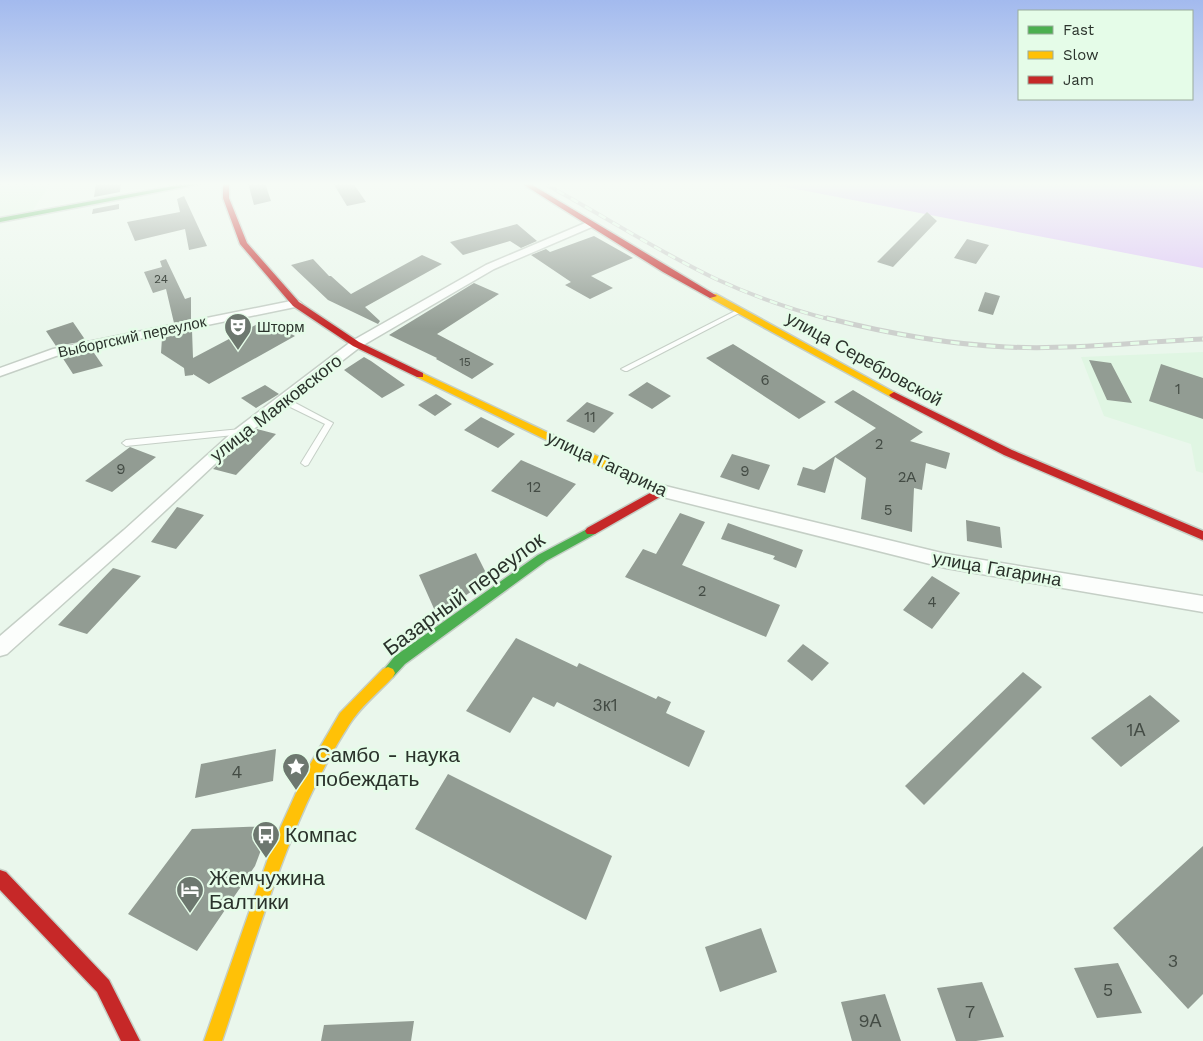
<svg xmlns="http://www.w3.org/2000/svg" width="1203" height="1041" viewBox="0 0 1203 1041" font-family="'Work Sans',sans-serif">
  <style>
    .built { fill: #e0f6e3 }
    .water { fill: #ddc2f8 }
    .building { fill: #929c93 }
    .lines { fill: none; stroke-linecap: round; stroke-linejoin: round }
    .lane-casing { stroke: #c5cfc6; stroke-width: 2 }
    .street-casing { stroke: #c5cfc6; stroke-width: 3 }
    .fast-casing { stroke: #c5cfc6; stroke-width: 3 }
    .slow-casing { stroke: #c5cfc6; stroke-width: 3 }
    .jam-casing { stroke: #c5cfc6; stroke-width: 3 }
    .lane { fill: #fcfefc; fill-rule: evenodd }
    .street { fill: #fcfefc; fill-rule: evenodd }
    .fast { fill: #4caf50; fill-rule: evenodd }
    .slow { fill: #ffc107; fill-rule: evenodd }
    .jam { fill: #c62828; fill-rule: evenodd }
    .rail-far1-casing { stroke: #cdd0cd; stroke-width: 4 }
    .rail-casing { stroke: #cdd0cd; stroke-width: 5 }
    .rail-far1 { stroke: #e5fce8; stroke-width: 2.5; stroke-dasharray: 8; stroke-linecap: butt }
    .rail { stroke: #e5fce8; stroke-width: 3; stroke-dasharray: 9; stroke-linecap: butt }
    .labels { text-anchor: middle; stroke-width: 5; stroke-linejoin: round; paint-order: stroke }
    .far-number-label { font-size: 12px; fill: #444c45 }
    .far-poi-label { font-size: 15px; fill: #2a322b; stroke: #e5fce8; text-anchor: start }
    .far-street-label { font-size: 15px; fill: #2a322b; stroke: #e5fce8 }
    .number-label { font-size: 15px; fill: #444c45 }
    .street-label { font-size: 18px; fill: #2a322b; stroke: #e5fce8 }
    .near-number-label { font-size: 18px; fill: #444c45 }
    .near-street-label { font-size: 21px; fill: #2a322b; stroke: #e5fce8 }
    .near-poi-label { font-size: 21px; fill: #2a322b; stroke: #e5fce8; text-anchor: start }
  </style>
  <rect width="100%" height="100%" fill="#eaf7ec"/>
  <!-- built -->
  <path class="built" d="M 0,183 L 51,183 L 31,213 L 0,219 Z
    M 1203,352 L 1203,473 L 1196,471 L 1191,444 L 1104,416 L 1081,357 Z"/>
  <!-- water -->
  <path class="water" d="M 765,183 L 1203,183 L 1203,268 Z"/>
  <!-- building -->
  <path class="building" d="M 96,183 L 121,183 L 120,192 L 94,197 Z
    M 248,183 L 265,183 L 271,201 L 254,205 Z
    M 333,183 L 353,183 L 366,202 L 347,206 Z
    M 184,196 L 207,246 L 189,250 L 185,229 L 135,241 L 127,222 L 180,212 L 177,199 Z
    M 119,204 L 119,209 L 92,214 L 93,209 Z
    M 927,212 L 937,221 L 893,267 L 877,262 Z
    M 517,224 L 537,241 L 521,248 L 510,241 L 463,255 L 450,242 Z
    M 594,236 L 633,258 L 591,276 L 613,288 L 590,299 L 565,285 L 571,282 L 531,255 L 546,249 L 550,252 Z
    M 967,239 L 989,245 L 976,264 L 954,258 Z
    M 422,255 L 442,264 L 365,307 L 380,321 L 378,324 L 328,300 L 291,265 L 313,259 L 329,276 L 331,276 L 351,294 Z
    M 166,259 L 185,299 L 191,297 L 191,319 L 174,323 L 166,289 L 153,293 L 144,272 L 162,267 L 160,261 Z
    M 474,283 L 499,294 L 437,334 L 494,364 L 472,379 L 436,359 L 437,358 L 389,335 Z
    M 985,292 L 1000,296 L 993,315 L 978,311 Z
    M 265,320 L 295,336 L 209,384 L 193,374 L 193,375 L 185,376 L 184,368 L 161,353 L 162,338 L 176,335 L 176,333 L 192,330 L 193,358 Z
    M 73,322 L 86,341 L 56,346 L 46,331 Z
    M 733,344 L 826,402 L 799,419 L 706,358 Z
    M 92,350 L 103,366 L 73,374 L 62,357 Z
    M 364,357 L 371,361 L 405,385 L 382,398 L 344,370 Z
    M 1089,360 L 1111,363 L 1132,403 L 1107,400 Z
    M 1161,364 L 1203,378 L 1203,419 L 1149,401 Z
    M 647,382 L 671,396 L 652,409 L 628,395 Z
    M 265,385 L 279,394 L 256,408 L 241,398 Z
    M 853,390 L 923,432 L 910,441 L 950,453 L 946,469 L 926,463 L 922,490 L 914,488 L 912,532 L 861,519 L 866,478 L 835,457 L 825,493 L 797,485 L 803,467 L 814,470 L 876,428 L 834,402 Z
    M 436,394 L 452,404 L 435,416 L 418,405 Z
    M 587,402 L 614,413 L 594,433 L 566,421 Z
    M 481,417 L 515,434 L 498,448 L 464,430 Z
    M 257,429 L 276,434 L 236,475 L 213,469 Z
    M 130,447 L 156,457 L 112,492 L 85,481 Z
    M 732,454 L 770,465 L 759,490 L 720,477 Z
    M 521,460 L 576,484 L 547,517 L 491,491 Z
    M 177,507 L 204,515 L 176,549 L 151,542 Z
    M 680,513 L 705,522 L 682,565 L 780,605 L 766,637 L 625,577 L 643,549 L 656,554 Z
    M 966,520 L 1000,527 L 1002,548 L 967,541 Z
    M 728,523 L 803,550 L 796,568 L 773,559 L 775,556 L 721,539 Z
    M 476,553 L 489,579 L 455,603 L 435,611 L 419,575 Z
    M 113,568 L 141,576 L 87,634 L 58,625 Z
    M 932,576 L 960,593 L 932,629 L 903,610 Z
    M 516,638 L 577,667 L 579,663 L 656,699 L 658,696 L 671,702 L 666,713 L 705,731 L 689,767 L 557,702 L 554,707 L 533,697 L 510,733 L 466,711 Z
    M 803,644 L 829,663 L 812,681 L 787,661 Z
    M 1023,672 L 1042,687 L 924,805 L 905,786 Z
    M 1150,695 L 1180,721 L 1121,767 L 1091,738 Z
    M 276,749 L 273,781 L 195,798 L 201,764 Z
    M 448,774 L 612,856 L 586,920 L 415,829 Z
    M 270,826 L 255,866 L 197,951 L 128,914 L 192,829 Z
    M 1203,846 L 1203,994 L 1188,1009 L 1113,928 Z
    M 761,928 L 777,972 L 720,992 L 705,947 Z
    M 1118,963 L 1142,1013 L 1097,1018 L 1074,968 Z
    M 982,982 L 1004,1037 L 976,1041 L 956,1041 L 937,988 Z
    M 885,994 L 901,1041 L 852,1041 L 841,1002 Z
    M 414,1021 L 411,1041 L 321,1041 L 324,1025 Z"/>
  <g class="lines">
    <defs>
      <path id="lane" d="M 739,309 L 741,310 L 741,312 L 627,371 L 625,371 L 621,369 Z
        M 280,398 L 286,398 L 333,423 L 308,465 L 305,466 L 301,463 L 325,424 L 280,402 Z
        M 241,429 L 244,430 L 245,432 L 244,434 L 126,446 L 122,443 L 126,440 Z"/>
      <path id="street" d="M 590,221 L 595,224 L 594,226 L 494,269 L 360,347 L 246,435 L 136,538 L 7,654 L 0,656 L 0,636 L 124,530 L 236,429 L 352,341 L 486,265 Z
        M 296,300 L 300,302 L 302,304 L 300,306 L 56,356 L 0,376 L 0,368 L 53,349 Z
        M 661,485 L 946,554 L 1203,596 L 1203,612 L 946,568 L 655,495 L 653,491 L 655,487 Z"/>
      <path id="fast" d="M 190,183 L 205,183 L 0,222 L 0,218 Z
        M 591,527 L 595,528 L 597,531 L 595,534 L 546,561 L 405,664 L 393,677 L 388,679 L 383,677 L 381,673 L 395,656 L 538,555 Z"/>
      <path id="slow" d="M 710,294 L 716,294 L 899,395 L 894,398 L 891,397 L 710,298 Z
        M 420,372 L 665,488 L 666,491 L 661,495 L 657,494 L 417,377 L 415,375 Z
        M 388,667 L 393,669 L 395,673 L 393,677 C 379,692 360,707 349,725 C 288,820 258,935 222,1041 L 204,1041 L 273,844 L 305,773 L 340,713 L 383,669 Z"/>
      <path id="jam" d="M 223,183 L 229,183 L 229,198 L 247,243 L 299,302 L 359,342 L 423,373 L 423,377 L 417,377 L 353,346 L 293,306 L 240,244 L 223,198 Z
        M 521,183 L 529,183 L 717,296 L 710,298 L 663,272 Z
        M 894,392 L 1012,450 L 1203,531 L 1203,540 L 1004,455 L 891,397 L 889,395 Z
        M 661,487 L 666,491 L 665,494 L 595,534 L 587,534 L 585,531 L 587,528 Z
        M 0,870 L 6,872 L 109,980 L 140,1041 L 121,1041 L 97,992 L 0,890 Z"/>
    </defs>
    <!-- lane casing -->
    <use href="#lane" class="lane-casing"/>
    <!-- street casing -->
    <use href="#street" class="street-casing"/>
    <!-- fast casing -->
    <use href="#fast" class="fast-casing"/>
    <!-- slow casing -->
    <use href="#slow" class="slow-casing"/>
    <!-- jam casing -->
    <use href="#jam" class="jam-casing"/>
    <!-- lane -->
    <use href="#lane" class="lane"/>
    <!-- street -->
    <use href="#street" class="street"/>
    <!-- fast -->
    <use href="#fast" class="fast"/>
    <!-- slow -->
    <use href="#slow" class="slow"/>
    <!-- jam -->
    <use href="#jam" class="jam"/>
    <defs>
      <path id="rail-far1" d="M 543,183 C 601,214 657,251 716,279 C 753,296 792,310 832,320"/>
      <path id="rail" d="M 827,318 C 886,333 945,344 1006,347 C 1072,350 1138,342 1203,339"/>
    </defs>
    <!-- rail-far1 casing -->
    <use href="#rail-far1" class="rail-far1-casing"/>
    <!-- rail casing -->
    <use href="#rail" class="rail-casing"/>
    <!-- rail-far1 -->
    <use href="#rail-far1" class="rail-far1"/>
    <!-- rail -->
    <use href="#rail" class="rail"/>
  </g>
  <!-- sky -->
  <linearGradient id="sky" x2="0" y2="1"><stop stop-color="#a3baee"/><stop offset="0.56" stop-color="#f6fbf6"/><stop offset="1" stop-color="#f6fbf6" stop-opacity="0"/></linearGradient>
  <rect width="1203" height="329" fill="url(#sky)"/>
  <!-- icons -->
  <defs>
    <symbol id="theatre-pin" viewBox="-11 -11 22 30"><path d="M0 17L-7.5 6A9.5 9.5 0 1 1 7.5 6Z" fill="#6d776f" stroke="#e5fce8"/><path d="M-5-5.5Q0-4 5-5.5V0Q5 5 0 6Q-5 5-5 0ZM-3.3-2.5H-1v1.5H-3.3ZM1-2.5H3.3v1.5H1ZM-2.8 1Q0 5.5 2.8 1Z" fill="#fff"/></symbol>
    <symbol id="sight-pin" viewBox="-11 -11 22 30"><path d="M0 17L-7.5 6A9.5 9.5 0 1 1 7.5 6Z" fill="#6d776f" stroke="#e5fce8"/><path d="M0-6L1.8-2.2L6-1.7L2.9 1.2L3.7 5.4L0 3.3L-3.7 5.4L-2.9 1.2L-6-1.7L-1.8-2.2Z" fill="#fff"/></symbol>
    <symbol id="bus-pin" viewBox="-11 -11 22 30"><path d="M0 17L-7.5 6A9.5 9.5 0 1 1 7.5 6Z" fill="#6d776f" stroke="#e5fce8"/><path d="M-5-6H5V4H4V6H2V4H-2V6H-4V4H-5ZM-3.5-4V0h7V-4ZM-3.5 1.2v1.5H-2V1.2ZM2 1.2v1.5H3.5V1.2Z" fill="#fff"/></symbol>
    <symbol id="hotel-pin" viewBox="-11 -11 22 30"><path d="M0 17L-7.5 6A9.5 9.5 0 1 1 7.5 6Z" fill="#6d776f" stroke="#e5fce8"/><path d="M-6-4.5h1.5V1H6V5H4.5V3h-9V5H-6ZM-4 0a1.8 1.8 0 1 1 3.6 0ZM.5 0V-2.5h3Q6-2.5 6 0Z" fill="#fff"/></symbol>
  </defs>
  <g fill-rule="evenodd">
    <use href="#theatre-pin" x="222" y="311" width="32" height="43"/>
    <use href="#sight-pin" x="280" y="751" width="32" height="43"/>
    <use href="#bus-pin" x="250" y="819" width="32" height="43"/>
    <use href="#hotel-pin" x="174" y="874" width="32" height="43"/>
  </g>
  <g class="labels">
    <!-- far-number labels -->
    <g class="far-number-label">
      <text x="161" y="283">24</text>
      <text x="465" y="366">15</text>
    </g>
    <!-- far-poi labels -->
    <g class="far-poi-label">
      <text x="257" y="332">Шторм</text>
    </g>
    <!-- far-street labels -->
    <g class="far-street-label">
      <text transform="translate(132 337) rotate(-12)" y="5">Выборгский переулок</text>
    </g>
    <!-- number labels -->
    <g class="number-label">
      <text x="765" y="385">6</text>
      <text x="1178" y="394">1</text>
      <text x="590" y="422">11</text>
      <text x="879" y="449">2</text>
      <text x="121" y="474">9</text>
      <text x="745" y="476">9</text>
      <text x="907" y="482">2А</text>
      <text x="534" y="492">12</text>
      <text x="888" y="515">5</text>
      <text x="702" y="596">2</text>
      <text x="932" y="607">4</text>
    </g>
    <!-- street labels -->
    <g class="street-label">
      <text transform="translate(864 359) rotate(29)" y="6">улица Серебровской</text>
      <text transform="translate(276 408) rotate(-38)" y="6">улица Маяковского</text>
      <text transform="translate(607 464) rotate(25)" y="6">улица Гагарина</text>
      <text transform="translate(997 569) rotate(10)" y="6">улица Гагарина</text>
    </g>
    <!-- near-number labels -->
    <g class="near-number-label">
      <text x="605" y="711">3к1</text>
      <text x="1136" y="736">1А</text>
      <text x="237" y="778">4</text>
      <text x="1173" y="967">3</text>
      <text x="1108" y="996">5</text>
      <text x="970" y="1018">7</text>
      <text x="870" y="1027">9А</text>
    </g>
    <!-- near-street labels -->
    <g class="near-street-label">
      <text transform="translate(464 594) rotate(-36)" y="7">Базарный переулок</text>
    </g>
    <!-- near-poi labels -->
    <g class="near-poi-label">
      <text x="315" y="762">Самбо - наука<tspan x="315" dy="24">побеждать</tspan></text>
      <text x="285" y="842">Компас</text>
      <text x="209" y="885">Жемчужина<tspan x="209" dy="24">Балтики</tspan></text>
    </g>
  </g>
  <!-- legend -->
  <rect x="1018" y="10" width="175" height="90" fill="#e5fce8" stroke="#9aab9c"/>
  <rect x="1028" y="26" width="25" height="8" fill="#4caf50" stroke="#9aab9c"/>
  <text x="1063" y="35" font-size="15" fill="#2a322b">Fast</text>
  <rect x="1028" y="51" width="25" height="8" fill="#ffc107" stroke="#9aab9c"/>
  <text x="1063" y="60" font-size="15" fill="#2a322b">Slow</text>
  <rect x="1028" y="76" width="25" height="8" fill="#c62828" stroke="#9aab9c"/>
  <text x="1063" y="85" font-size="15" fill="#2a322b">Jam</text>
</svg>
